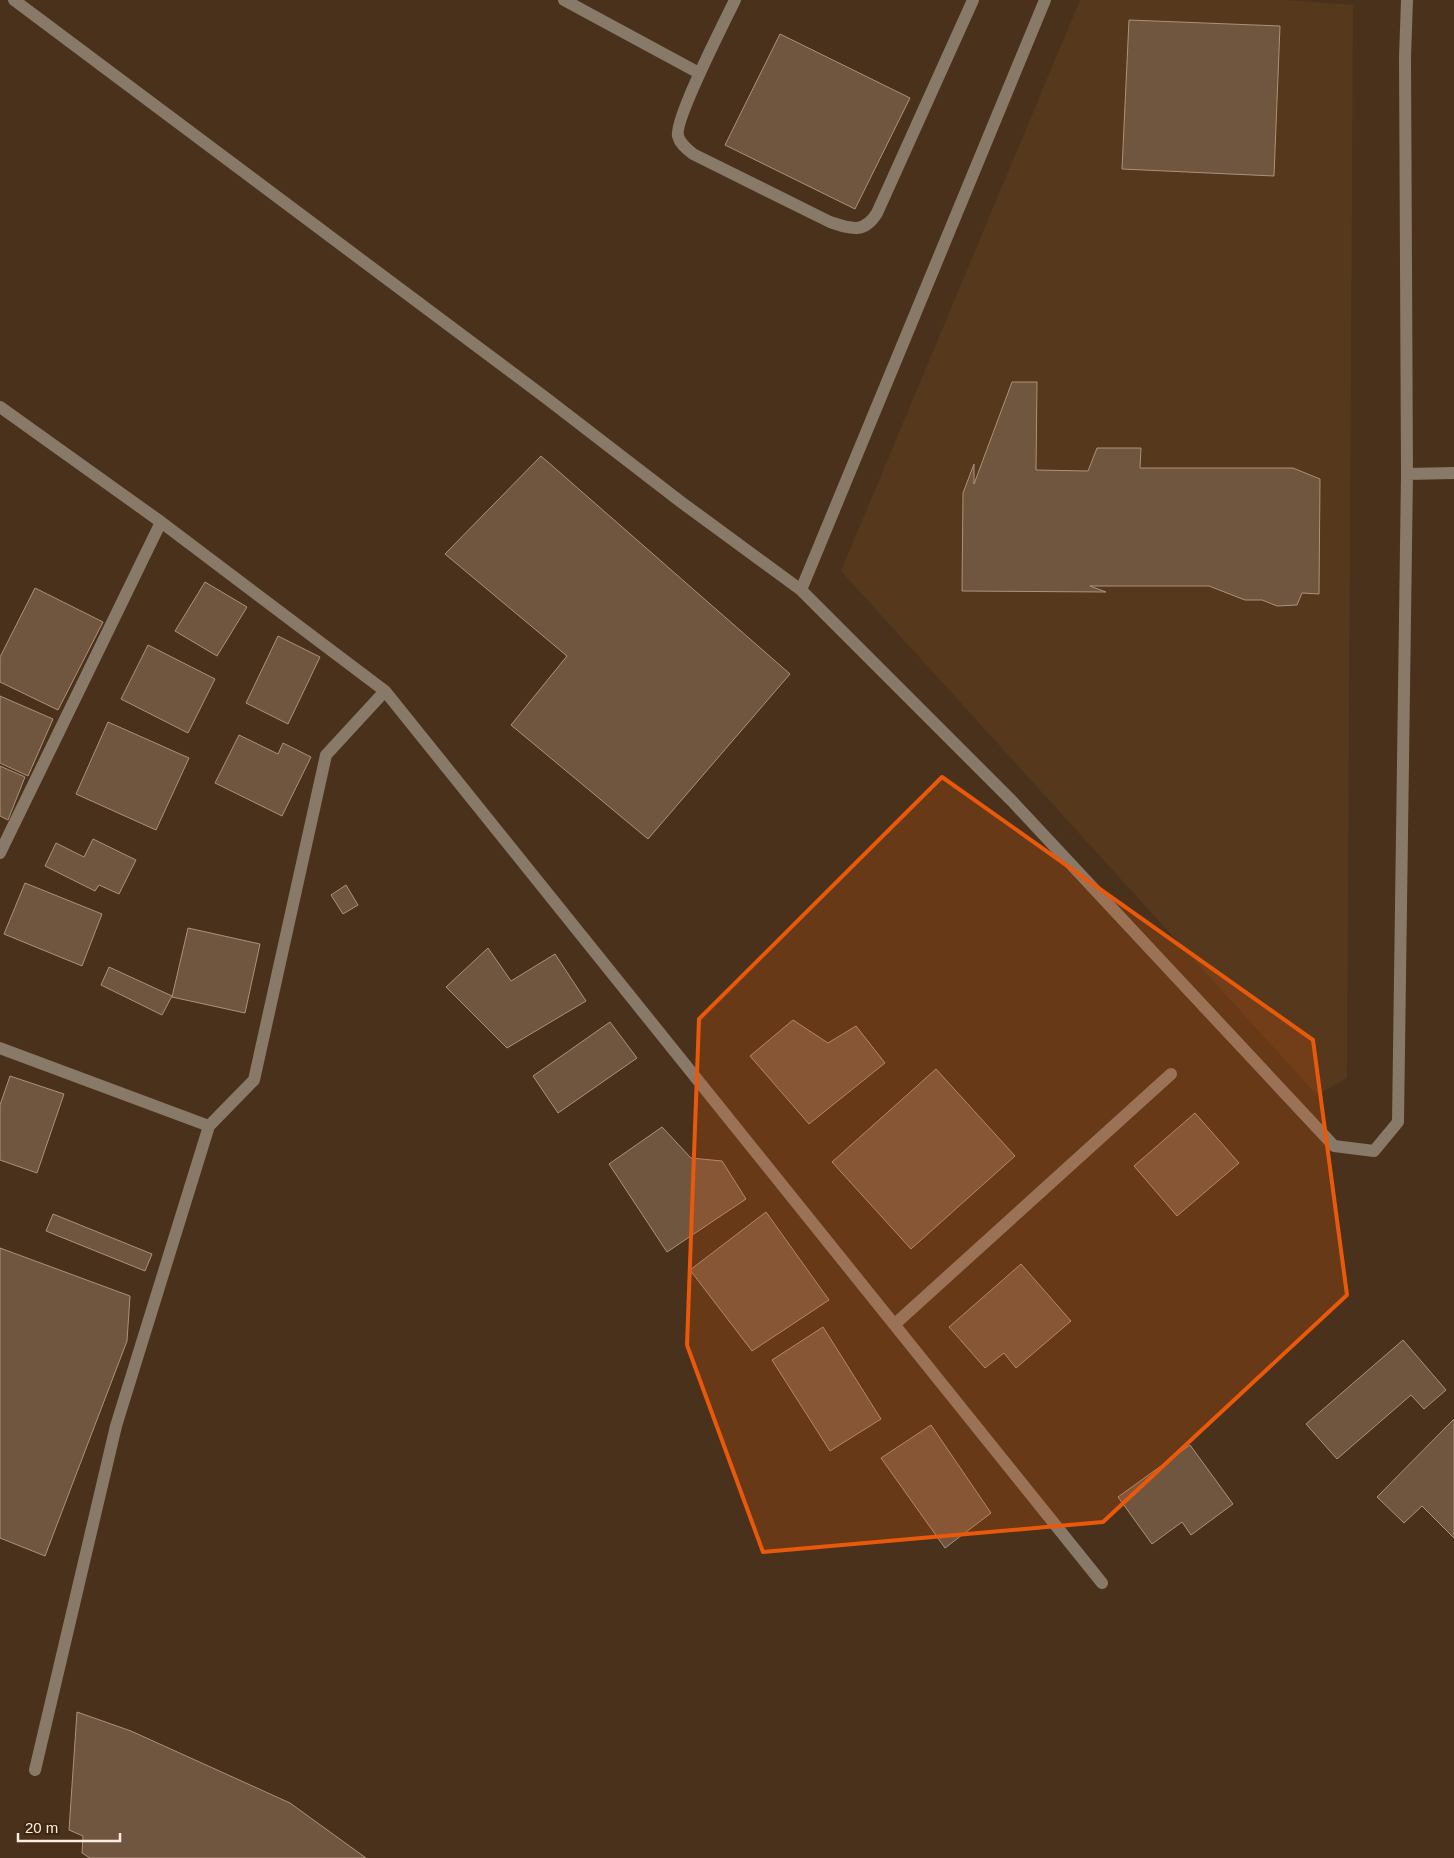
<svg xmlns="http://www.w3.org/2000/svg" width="1454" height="1858" viewBox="0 0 1454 1858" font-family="Arial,sans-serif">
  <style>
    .built { fill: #56381d }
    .building { fill: #70553f; stroke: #ae9179 }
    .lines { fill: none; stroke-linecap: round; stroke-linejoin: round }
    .minor { stroke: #897968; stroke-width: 12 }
    .marked { fill: #e8590c; fill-opacity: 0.2; stroke: #e8590c; stroke-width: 4; stroke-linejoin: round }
  </style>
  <rect width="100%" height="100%" fill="#49311b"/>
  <!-- built -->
  <path class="built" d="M 1080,0 L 1283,0 L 1353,5 L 1347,1078 L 1317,1095 L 841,571 Z"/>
  <!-- building -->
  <path class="building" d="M 1129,20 L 1280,26 L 1274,176 L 1122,169 Z
    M 780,34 L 910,98 L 855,209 L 725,145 Z
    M 1012,382 L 1037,382 L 1036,470 L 1088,471 L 1097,448 L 1141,448 L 1140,468 L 1293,468 L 1320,479 L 1319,594 L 1302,593 L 1297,605 L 1277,606 L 1262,600 L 1245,600 L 1209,586 L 1090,586 L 1106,592 L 962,591 L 963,493 L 974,464 L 974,484 Z
    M 541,456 L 790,674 L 648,839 L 511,725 L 567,656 L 445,554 Z
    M 205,582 L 247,607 L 217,656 L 175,631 Z
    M 35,588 L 103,622 L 58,710 L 0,682 L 0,657 Z
    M 278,636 L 320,657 L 288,724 L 246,703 Z
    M 148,645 L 215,679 L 188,733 L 121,699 Z
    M 0,696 L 53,719 L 28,776 L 0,763 Z
    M 108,722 L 189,758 L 156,830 L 76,794 Z
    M 239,735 L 278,754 L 283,743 L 311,757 L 282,816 L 215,783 Z
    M 0,766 L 25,777 L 8,820 L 0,816 Z
    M 93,839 L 136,860 L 119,894 L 99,885 L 95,891 L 45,866 L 56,843 L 84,857 Z
    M 25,883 L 102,914 L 82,966 L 4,934 Z
    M 346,885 L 358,905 L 343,914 L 331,895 Z
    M 188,928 L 260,944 L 245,1013 L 172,997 Z
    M 488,948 L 511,981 L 555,954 L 586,1001 L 507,1048 L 446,987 Z
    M 109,967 L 172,996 L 162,1015 L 101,985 Z
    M 793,1020 L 828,1043 L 856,1026 L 885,1063 L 809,1124 L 750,1056 Z
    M 610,1022 L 637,1058 L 558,1113 L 533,1076 Z
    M 936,1069 L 1015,1156 L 911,1249 L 832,1162 Z
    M 10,1076 L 64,1094 L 37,1173 L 0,1160 L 0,1105 Z
    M 1195,1113 L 1239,1163 L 1177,1216 L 1134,1166 Z
    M 662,1127 L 691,1158 L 722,1161 L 746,1199 L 667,1252 L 609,1164 Z
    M 766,1212 L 829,1300 L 752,1351 L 690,1270 Z
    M 53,1214 L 152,1254 L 145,1271 L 46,1231 Z
    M 0,1248 L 130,1296 L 127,1341 L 45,1556 L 0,1538 Z
    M 1021,1264 L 1071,1321 L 1016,1368 L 1004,1353 L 985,1368 L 949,1327 Z
    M 823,1327 L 881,1419 L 830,1451 L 772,1360 Z
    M 1403,1340 L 1446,1390 L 1424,1409 L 1411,1395 L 1337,1459 L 1306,1424 Z
    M 1454,1419 L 1454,1538 L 1422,1506 L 1404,1523 L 1377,1497 Z
    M 931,1425 L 991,1513 L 945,1548 L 881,1458 Z
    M 1190,1445 L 1233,1504 L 1191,1535 L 1182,1522 L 1152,1544 L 1118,1497 Z
    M 77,1712 L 131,1731 L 290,1803 L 366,1858 L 90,1858 L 82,1853 L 83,1836 L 69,1830 Z"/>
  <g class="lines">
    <!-- minor -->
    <path class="minor" d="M 14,0 L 546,398 L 681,502 L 801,590 L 1012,801 L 1334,1146 L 1374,1151 L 1398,1122 L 1407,474 L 1405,57 L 1407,0
      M 564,0 L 699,73
      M 735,0 C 725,21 674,120 678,136 C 680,144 687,149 693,154 L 830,222 C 851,229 864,234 877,213 L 973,0
      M 0,407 L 161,522 L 385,691 L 1102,1583
      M 1407,474 L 1454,473
      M 801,590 L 1045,0
      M 0,853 L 161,522
      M 0,1048 L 209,1126
      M 895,1324 L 1171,1074
      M 35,1770 L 116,1426 L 209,1126 L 254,1080 L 326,755 L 385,691"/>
  </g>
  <!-- marked area -->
  <path class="marked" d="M 942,777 L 1313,1040 L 1347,1295 L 1103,1522 L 763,1552 L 687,1345 L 699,1019 Z"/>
  <!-- scale -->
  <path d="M18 1833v8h102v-8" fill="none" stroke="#feeee1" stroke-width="2.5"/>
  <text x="25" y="1833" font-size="15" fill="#feeee1" stroke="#3e2711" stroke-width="4" paint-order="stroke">20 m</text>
</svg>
